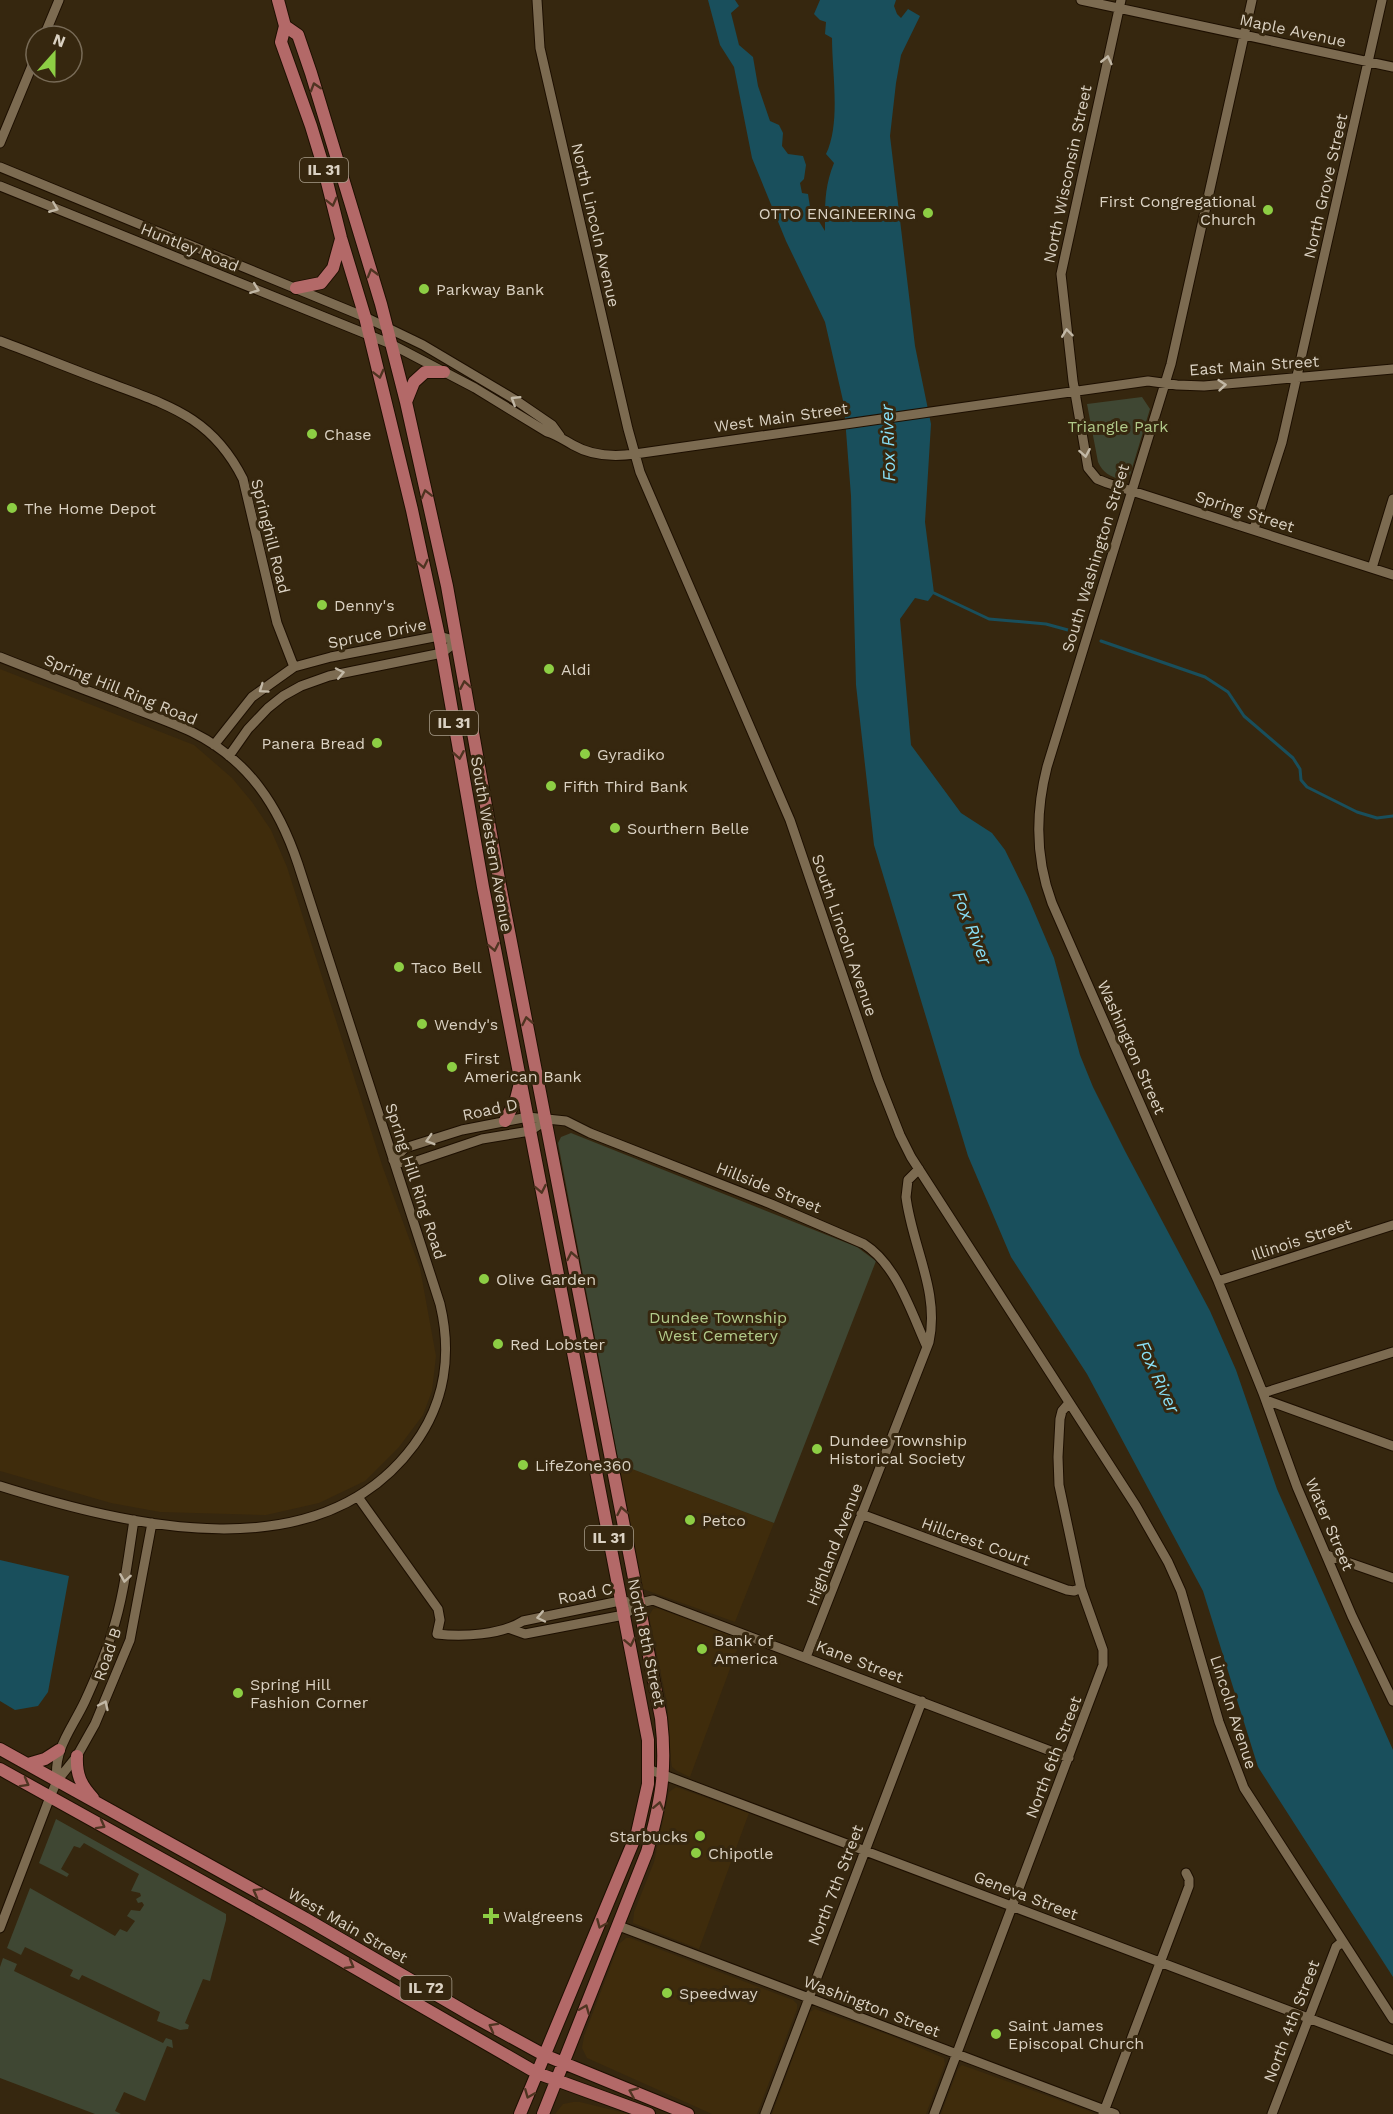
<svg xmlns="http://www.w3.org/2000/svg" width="1393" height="2114" viewBox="0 0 1393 2114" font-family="'Work Sans',sans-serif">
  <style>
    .built { fill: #3f2c0c }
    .green { fill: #3f4733 }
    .water { fill: #194f5c }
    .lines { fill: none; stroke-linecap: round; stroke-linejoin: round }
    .stream { stroke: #194f5c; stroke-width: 3 }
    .minor-casing { stroke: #1d0f00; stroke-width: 11 }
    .major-casing { stroke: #1d0f00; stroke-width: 14 }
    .minor { stroke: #7c6b51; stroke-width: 9 }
    .major { stroke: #b36968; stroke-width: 12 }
    .oneway { stroke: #c2b8a6 }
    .oneway2 { stroke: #4f3421 }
    .poi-dot { fill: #8dce44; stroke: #36270f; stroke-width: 2 }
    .labels { text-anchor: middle; stroke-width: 6; stroke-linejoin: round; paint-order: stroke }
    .shield { fill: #36270f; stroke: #a99e8c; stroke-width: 1.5 }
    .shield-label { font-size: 15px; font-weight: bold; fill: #dad1c2 }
    .street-label { font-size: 16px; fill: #dad1c2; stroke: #36270f }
    .poi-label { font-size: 16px; fill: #dad1c2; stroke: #36270f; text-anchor: start }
    .park-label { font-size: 16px; fill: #b1ca8a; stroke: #36270f }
    .water-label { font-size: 18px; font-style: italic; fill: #88dff6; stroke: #36270f }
  </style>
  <rect width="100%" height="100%" fill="#36270f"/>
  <!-- built -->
  <path class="built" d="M 0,669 L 194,745 L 232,778 L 252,802 L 271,830 L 287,867 L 383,1168 L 420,1268 L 436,1356 L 432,1391 L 423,1415 L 399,1447 L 365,1481 L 319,1503 L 266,1515 L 160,1512 L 111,1503 L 0,1471 Z
    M 619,1464 L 774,1523 L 735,1622 L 643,1589 Z
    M 657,1608 L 741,1639 L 690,1777 L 677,1771 L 672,1767 L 671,1761 L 667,1703 L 650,1621 L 650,1614 L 653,1609 Z
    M 676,1787 L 749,1813 L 699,1949 L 633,1923 L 634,1912 L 654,1862 L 669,1792 Z
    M 626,1938 L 630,1938 L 793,2000 L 797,2004 L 797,2009 L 757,2114 L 712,2114 L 587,2058 L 582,2048 L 584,2036 L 619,1944 Z
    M 815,2009 L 889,2035 L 944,2058 L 945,2064 L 926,2114 L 772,2114 L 810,2012 Z
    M 962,2065 L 1089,2111 L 1093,2114 L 941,2114 L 958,2069 Z
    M 573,2102 L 580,2102 L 629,2114 L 555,2114 L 563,2104 Z"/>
  <!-- green -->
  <path class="green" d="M 1142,397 L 1150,409 L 1130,475 L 1121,480 C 1110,476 1103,473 1098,462 L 1087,404 Z
    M 571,1133 L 857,1247 L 876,1261 L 774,1523 L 619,1464 L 558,1143 L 561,1137 Z
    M 56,1819 L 226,1914 L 226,1920 L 210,1981 L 203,1979 L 185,2023 L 189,2025 L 188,2029 L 180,2030 L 157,2021 L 160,2012 L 82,1975 L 79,1980 L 70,1976 L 73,1970 L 25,1947 L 21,1955 L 7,1948 L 30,1888 L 115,1936 L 120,1929 L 127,1932 L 135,1921 L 127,1916 L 131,1910 L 140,1911 L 144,1905 L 142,1902 L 138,1903 L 136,1899 L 141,1896 L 140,1893 L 131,1891 L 139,1874 L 84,1843 L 80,1848 L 74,1846 L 61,1869 L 69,1874 L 67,1877 L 39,1863 Z
    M 3,1958 L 17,1964 L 14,1971 L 163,2043 L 166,2038 L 172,2040 L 173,2048 L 167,2046 L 145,2101 L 124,2092 L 115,2111 L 121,2114 L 95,2114 L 0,2078 L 0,1967 Z"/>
  <!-- water -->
  <path class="water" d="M 708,0 L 735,0 L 739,6 L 731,13 L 739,45 L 753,57 L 758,86 L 770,121 L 779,125 L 783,133 L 782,146 L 788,154 L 803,156 L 806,165 L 804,179 L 800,183 L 802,193 L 808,194 L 810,207 L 825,231 C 825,206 824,188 834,163 L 826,154 C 841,123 832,73 832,38 L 825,34 L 826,22 L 820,20 L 814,14 L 820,0 L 896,0 L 894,6 L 897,14 L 901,18 L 908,9 L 920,16 L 901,55 L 896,83 L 890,136 L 915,346 L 931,424 L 925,522 L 934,593 L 928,601 L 915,598 L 900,619 L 911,745 L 961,813 L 992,833 L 1005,850 L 1028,897 L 1054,958 L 1080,1055 L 1093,1087 L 1125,1151 L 1210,1311 L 1236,1370 L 1277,1489 L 1393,1750 L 1393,1977 L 1258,1767 L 1203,1591 L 1087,1374 L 1011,1257 L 968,1156 L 874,845 L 856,685 L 851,496 L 844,405 L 825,322 L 786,241 L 752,158 L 734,67 L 720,45 Z
    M 0,1560 L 69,1576 L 48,1692 L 38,1706 L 15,1710 L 0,1701 Z"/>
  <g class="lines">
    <!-- stream -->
    <path class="stream" d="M 934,593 L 989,619 L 1046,624 L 1079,633
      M 1101,641 L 1205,677 L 1228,692 L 1244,716 L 1293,758 L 1300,769 L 1301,780 L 1307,787 L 1357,812 L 1377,818 L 1393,816"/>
    <defs>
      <path id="minor" d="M 537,0 L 540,48 L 551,96 L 628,429 L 640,472 L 790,820 L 878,1079 L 900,1135 L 911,1157 L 1136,1506 L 1168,1562 L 1181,1591 L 1219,1722 L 1244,1788 L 1393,2019
        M 1081,0 L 1393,67
        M 1121,0 L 1061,274 L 1073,381 L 1088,468 L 1097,479 L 1107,483 L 1393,575
        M 1252,0 L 1171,364 L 1047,767 C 1035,814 1035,858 1052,903 L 1218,1281 L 1263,1393 L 1297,1487 L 1352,1616 L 1393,1701
        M 44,36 L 59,0
        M 0,143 L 36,56
        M 0,167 L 365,317 L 423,345 L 514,399 L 552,425 L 560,436
        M 0,186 L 391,344 L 475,388 L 547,432 C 557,435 564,440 573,445 C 592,456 614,457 635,454 L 1148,381 L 1177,385 L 1204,386 L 1393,369
        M 0,341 C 35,354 69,368 104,381 C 166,405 211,415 243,479 L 277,623 L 294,667
        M 1254,529 L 1282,442 L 1382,0
        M 1372,568 L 1393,499
        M 0,657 C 40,673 80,688 120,703 C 144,713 169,721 192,732 C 249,760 279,807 298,864 L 440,1304 C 452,1354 445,1403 414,1445 C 319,1574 128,1526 0,1486
        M 214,745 L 252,697 L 294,667 L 331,657 L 439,636 L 457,641
        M 229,756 L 248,729 L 268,708 L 283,696 L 301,686 L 329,676 L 442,653 L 457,641
        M 393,1160 L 405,1148 L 462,1130 L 528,1117 L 566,1121 L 590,1133 L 771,1204 L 864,1244 C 897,1265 911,1312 927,1347
        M 393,1160 L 408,1164 L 482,1139 L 530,1131 L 546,1120
        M 1218,1281 L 1393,1225
        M 1263,1393 L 1393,1352
        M 1266,1400 L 1393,1446
        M 358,1497 L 438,1609 L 440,1620 L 437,1634 C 463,1637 501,1635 523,1621 L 620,1601 L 640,1603
        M 861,1514 L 1067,1590 L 1074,1591 L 1081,1588
        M 1327,1555 L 1393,1578
        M 511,1629 L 525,1634 L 624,1615 L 640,1603 L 653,1600 L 1069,1758
        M 806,1657 L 929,1342 C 940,1292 912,1246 906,1197 L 908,1180 L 919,1169
        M 648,1769 L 1393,2050
        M 57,1781 C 53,1749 72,1729 85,1701 C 95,1679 105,1656 112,1633 C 124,1596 128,1558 134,1520
        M 619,1926 L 1115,2114
        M 0,1928 L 50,1797 L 57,1781 L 77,1756 L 95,1724 L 130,1640 L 152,1523
        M 765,2114 L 922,1701
        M 934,2114 L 1103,1665 L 1103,1650 L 1081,1588 L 1059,1485 L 1058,1457 L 1060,1419 L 1062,1411 L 1069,1403
        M 1103,2114 L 1189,1886 L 1189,1879 L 1186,1873
        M 1272,2114 L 1336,1947 L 1342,1942"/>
      <path id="major" d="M 278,0 L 285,26 L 281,42 L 311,126 L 322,162 L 341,238 L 365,317 L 412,510 L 439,636 L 483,887 L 648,1740 L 648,1784 L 637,1833 L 520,2114
        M 285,26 L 298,35 L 311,73 L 381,304 L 406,402 L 447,586 L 500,885 L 661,1718 C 667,1770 661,1802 647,1852 L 543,2114
        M 296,288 L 321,283 L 333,268 L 341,239
        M 406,402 L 414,382 L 425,372 L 444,372
        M 505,1121 L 516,1099 L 519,1087
        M 0,1749 L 308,1920 L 471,2015 L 544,2055 L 688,2114
        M 77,1756 C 76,1775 81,1785 93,1798
        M 28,1764 L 45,1759 L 59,1750
        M 0,1769 L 270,1919 L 537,2073 L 649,2114"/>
    </defs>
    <!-- minor casing -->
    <use href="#minor" class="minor-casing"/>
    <!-- major casing -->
    <use href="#major" class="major-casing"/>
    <!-- minor -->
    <use href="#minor" class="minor"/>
    <!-- major -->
    <use href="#major" class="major"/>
  </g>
  <!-- one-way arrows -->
  <defs><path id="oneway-chevron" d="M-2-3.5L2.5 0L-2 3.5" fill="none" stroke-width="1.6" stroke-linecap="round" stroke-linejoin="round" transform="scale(1.5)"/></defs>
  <g class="oneway">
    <use href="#oneway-chevron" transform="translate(1107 60) rotate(-77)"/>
    <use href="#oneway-chevron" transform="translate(54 208) rotate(22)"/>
    <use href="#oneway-chevron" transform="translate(255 289) rotate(21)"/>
    <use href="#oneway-chevron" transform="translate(1067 333) rotate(-97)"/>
    <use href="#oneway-chevron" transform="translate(1222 385) rotate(-5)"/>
    <use href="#oneway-chevron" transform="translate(515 400) rotate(-148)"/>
    <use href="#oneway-chevron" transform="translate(1085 453) rotate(80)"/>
    <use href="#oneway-chevron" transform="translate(340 673) rotate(-12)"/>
    <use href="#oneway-chevron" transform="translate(263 689) rotate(145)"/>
    <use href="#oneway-chevron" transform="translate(430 1140) rotate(163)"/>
    <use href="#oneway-chevron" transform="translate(125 1578) rotate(99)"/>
    <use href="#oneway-chevron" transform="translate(541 1617) rotate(168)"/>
    <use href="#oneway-chevron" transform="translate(104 1705) rotate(-65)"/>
  </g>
  <g class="oneway2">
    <use href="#oneway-chevron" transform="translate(315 87) rotate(-107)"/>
    <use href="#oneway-chevron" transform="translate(332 202) rotate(76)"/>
    <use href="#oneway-chevron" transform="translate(372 273) rotate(-106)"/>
    <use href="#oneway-chevron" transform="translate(379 374) rotate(76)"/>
    <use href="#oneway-chevron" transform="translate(426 494) rotate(-104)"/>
    <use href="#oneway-chevron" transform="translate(423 564) rotate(78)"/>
    <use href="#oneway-chevron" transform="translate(465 685) rotate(-100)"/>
    <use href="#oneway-chevron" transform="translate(459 755) rotate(80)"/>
    <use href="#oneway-chevron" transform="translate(494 947) rotate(79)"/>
    <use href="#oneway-chevron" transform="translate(527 1021) rotate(-101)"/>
    <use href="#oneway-chevron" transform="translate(541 1189) rotate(79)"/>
    <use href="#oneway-chevron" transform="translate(572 1256) rotate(-101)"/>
    <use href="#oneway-chevron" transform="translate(622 1511) rotate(-101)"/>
    <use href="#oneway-chevron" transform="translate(630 1642) rotate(78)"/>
    <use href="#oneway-chevron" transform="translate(25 1783) rotate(29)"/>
    <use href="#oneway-chevron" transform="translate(659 1806) rotate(-78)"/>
    <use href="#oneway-chevron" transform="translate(101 1825) rotate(29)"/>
    <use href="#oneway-chevron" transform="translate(257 1892) rotate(-151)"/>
    <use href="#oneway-chevron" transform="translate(601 1924) rotate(113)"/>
    <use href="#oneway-chevron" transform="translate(350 1965) rotate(30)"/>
    <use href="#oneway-chevron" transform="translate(585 2009) rotate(-68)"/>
    <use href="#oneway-chevron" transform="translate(493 2027) rotate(-151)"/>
    <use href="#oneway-chevron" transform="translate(633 2092) rotate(-157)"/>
    <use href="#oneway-chevron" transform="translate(529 2094) rotate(112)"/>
  </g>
  <!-- markers -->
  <g class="poi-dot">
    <circle cx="1268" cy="210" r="6"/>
    <circle cx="928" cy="213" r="6"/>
    <circle cx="424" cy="289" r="6"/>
    <circle cx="312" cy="434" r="6"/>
    <circle cx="12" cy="508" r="6"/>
    <circle cx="322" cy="605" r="6"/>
    <circle cx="549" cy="669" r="6"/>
    <circle cx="377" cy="743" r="6"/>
    <circle cx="585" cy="754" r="6"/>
    <circle cx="551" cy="786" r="6"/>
    <circle cx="615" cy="828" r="6"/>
    <circle cx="399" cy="967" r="6"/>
    <circle cx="422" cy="1024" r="6"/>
    <circle cx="452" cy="1067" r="6"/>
    <circle cx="484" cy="1279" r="6"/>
    <circle cx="498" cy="1344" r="6"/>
    <circle cx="817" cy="1449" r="6"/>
    <circle cx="523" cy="1465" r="6"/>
    <circle cx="690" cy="1520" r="6"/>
    <circle cx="702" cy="1649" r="6"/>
    <circle cx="238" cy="1693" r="6"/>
    <circle cx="700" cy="1836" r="6"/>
    <circle cx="696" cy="1853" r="6"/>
    <path d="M488 1907h6v6h6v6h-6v6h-6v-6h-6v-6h6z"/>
    <circle cx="667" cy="1993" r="6"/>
    <circle cx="996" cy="2034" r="6"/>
  </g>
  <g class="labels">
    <!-- shield labels -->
    <g class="shield">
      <rect x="300" y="158" width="48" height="24" rx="4.5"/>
      <rect x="430" y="711" width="48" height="24" rx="4.5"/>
      <rect x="585" y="1526" width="48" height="24" rx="4.5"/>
      <rect x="400.5" y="1976" width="51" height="24" rx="4.5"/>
    </g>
    <g class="shield-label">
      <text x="324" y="175">IL 31</text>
      <text x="454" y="728">IL 31</text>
      <text x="609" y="1543">IL 31</text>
      <text x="426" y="1993">IL 72</text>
    </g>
    <!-- street labels -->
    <g class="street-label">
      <text transform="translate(1293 30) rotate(12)" y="6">Maple Avenue</text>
      <text transform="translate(1067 174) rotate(-78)" y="6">North Wisconsin Street</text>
      <text transform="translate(1325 186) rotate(-77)" y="6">North Grove Street</text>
      <text transform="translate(596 225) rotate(77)" y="6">North Lincoln Avenue</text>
      <text transform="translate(190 247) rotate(22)" y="6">Huntley Road</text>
      <text transform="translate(1254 365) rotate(-4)" y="6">East Main Street</text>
      <text transform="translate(781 417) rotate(-8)" y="6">West Main Street</text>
      <text transform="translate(1245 511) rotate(18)" y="6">Spring Street</text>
      <text transform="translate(271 536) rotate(76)" y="6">Springhill Road</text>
      <text transform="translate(1095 558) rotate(-73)" y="6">South Washington Street</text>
      <text transform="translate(377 633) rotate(-11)" y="6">Spruce Drive</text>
      <text transform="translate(121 689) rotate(22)" y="6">Spring Hill Ring Road</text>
      <text transform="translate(492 844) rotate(80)" y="6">South Western Avenue</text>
      <text transform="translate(845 935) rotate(71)" y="6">South Lincoln Avenue</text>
      <text transform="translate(1132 1047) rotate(66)" y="6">Washington Street</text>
      <text transform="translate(490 1109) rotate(-12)" y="6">Road D</text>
      <text transform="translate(416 1181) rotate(72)" y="6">Spring Hill Ring Road</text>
      <text transform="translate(769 1187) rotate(22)" y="6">Hillside Street</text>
      <text transform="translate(1301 1239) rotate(-18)" y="6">Illinois Street</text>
      <text transform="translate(1330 1524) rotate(67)" y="6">Water Street</text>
      <text transform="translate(976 1541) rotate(20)" y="6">Hillcrest Court</text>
      <text transform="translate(834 1544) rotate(-69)" y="6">Highland Avenue</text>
      <text transform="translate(585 1593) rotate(-11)" y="6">Road C</text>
      <text transform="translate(647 1642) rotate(78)" y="6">North 8th Street</text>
      <text transform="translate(107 1654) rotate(-71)" y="6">Road B</text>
      <text transform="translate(860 1661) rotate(21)" y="6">Kane Street</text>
      <text transform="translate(1234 1712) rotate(72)" y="6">Lincoln Avenue</text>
      <text transform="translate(1053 1757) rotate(-69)" y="6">North 6th Street</text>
      <text transform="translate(835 1885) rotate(-69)" y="6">North 7th Street</text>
      <text transform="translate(1026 1895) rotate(21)" y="6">Geneva Street</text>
      <text transform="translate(348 1925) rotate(30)" y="6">West Main Street</text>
      <text transform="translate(872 2006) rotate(21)" y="6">Washington Street</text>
      <text transform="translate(1291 2021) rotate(-69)" y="6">North 4th Street</text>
    </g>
    <!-- poi labels -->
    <g class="poi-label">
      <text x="1256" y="207" text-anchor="end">First Congregational<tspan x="1256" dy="18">Church</tspan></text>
      <text x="916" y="219" text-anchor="end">OTTO ENGINEERING</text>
      <text x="436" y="295">Parkway Bank</text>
      <text x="324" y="440">Chase</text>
      <text x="24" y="514">The Home Depot</text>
      <text x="334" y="611">Denny's</text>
      <text x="561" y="675">Aldi</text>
      <text x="365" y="749" text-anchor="end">Panera Bread</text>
      <text x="597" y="760">Gyradiko</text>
      <text x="563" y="792">Fifth Third Bank</text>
      <text x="627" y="834">Sourthern Belle</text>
      <text x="411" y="973">Taco Bell</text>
      <text x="434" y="1030">Wendy's</text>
      <text x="464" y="1064">First<tspan x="464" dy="18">American Bank</tspan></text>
      <text x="496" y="1285">Olive Garden</text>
      <text x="510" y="1350">Red Lobster</text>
      <text x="829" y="1446">Dundee Township<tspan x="829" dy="18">Historical Society</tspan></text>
      <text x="535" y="1471">LifeZone360</text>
      <text x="702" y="1526">Petco</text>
      <text x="714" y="1646">Bank of<tspan x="714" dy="18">America</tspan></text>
      <text x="250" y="1690">Spring Hill<tspan x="250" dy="18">Fashion Corner</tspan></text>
      <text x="688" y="1842" text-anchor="end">Starbucks</text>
      <text x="708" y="1859">Chipotle</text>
      <text x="503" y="1922">Walgreens</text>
      <text x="679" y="1999">Speedway</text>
      <text x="1008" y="2031">Saint James<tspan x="1008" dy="18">Episcopal Church</tspan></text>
    </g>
    <!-- park labels -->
    <g class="park-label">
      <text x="1118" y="432">Triangle Park</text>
      <text x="718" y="1323">Dundee Township<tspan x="718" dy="18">West Cemetery</tspan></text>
    </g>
    <!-- water labels -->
    <g class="water-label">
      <text transform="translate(888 443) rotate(-92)" y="6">Fox River</text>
      <text transform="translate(972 928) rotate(68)" y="6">Fox River</text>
      <text transform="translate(1158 1377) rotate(65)" y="6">Fox River</text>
    </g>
  </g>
  <!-- north arrow -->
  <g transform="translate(54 54) rotate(21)"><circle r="28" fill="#36270f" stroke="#786b57" stroke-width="1.5"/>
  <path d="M0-4.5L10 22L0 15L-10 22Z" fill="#8dce44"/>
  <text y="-9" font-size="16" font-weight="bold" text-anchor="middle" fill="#dad1c2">N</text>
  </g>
</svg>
